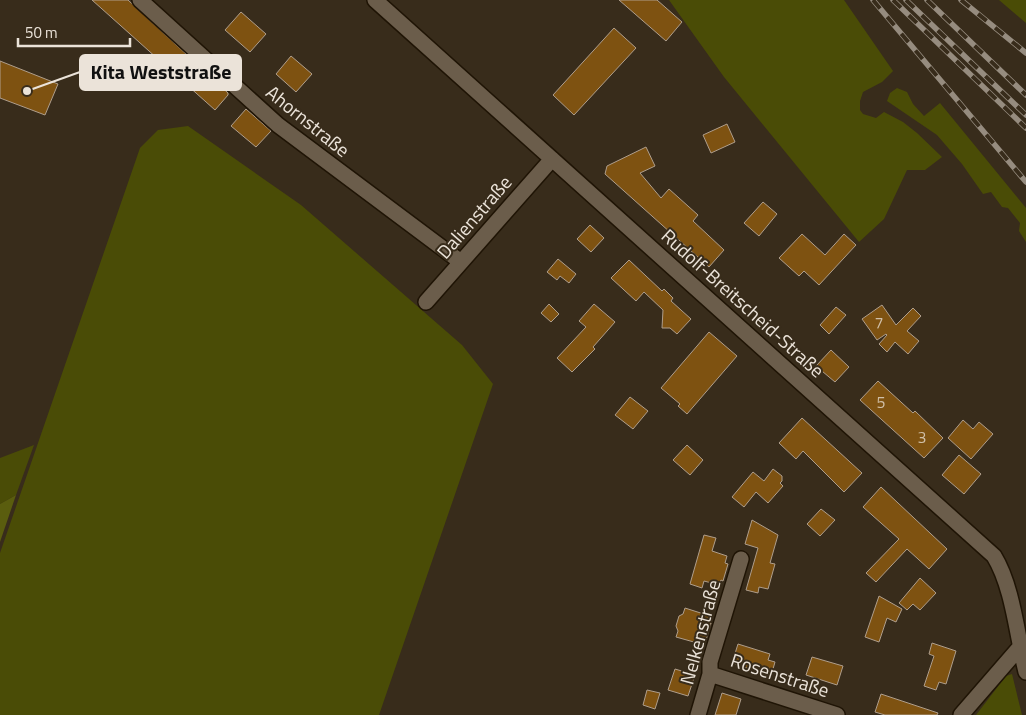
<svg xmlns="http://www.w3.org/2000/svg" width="1026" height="715" viewBox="0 0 1026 715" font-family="'Titillium Web',sans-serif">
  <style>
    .green { fill: #4a4c06 }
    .forest { fill: #5a5d0e }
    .building { fill: #7e5211; stroke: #af9e8c }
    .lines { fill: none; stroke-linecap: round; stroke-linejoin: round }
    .minor-casing { stroke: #1f1405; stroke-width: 18 }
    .minor { stroke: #6b5d4b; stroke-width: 15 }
    .rail-casing { stroke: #968c7f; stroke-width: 5.5 }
    .rail { stroke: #382c1b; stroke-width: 4; stroke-dasharray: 11; stroke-linecap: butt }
    .labels { text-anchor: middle; stroke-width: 4; stroke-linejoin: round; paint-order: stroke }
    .number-label { font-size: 16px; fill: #d0bfa7 }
    .street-label { font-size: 19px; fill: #ebe3d9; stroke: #382c1b }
    .leader { fill: none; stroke: #ebe3d9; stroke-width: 2 }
    .callout-dot { fill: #ebe3d9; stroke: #382c1b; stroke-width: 2 }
    .callout { fill: #ebe3d9; stroke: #ebe3d9; stroke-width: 2 }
    .callout-label { font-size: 20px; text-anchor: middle; font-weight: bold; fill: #111 }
  </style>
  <rect width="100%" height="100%" fill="#382c1b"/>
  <!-- green -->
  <path class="green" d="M 669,0 L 844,0 L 893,71 L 882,82 L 863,92 L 860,101 L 860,110 L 863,114 L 876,118 L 884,112 L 903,122 L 917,133 L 942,157 L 925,170 L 907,170 L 884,219 L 859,242 L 724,77 Z
    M 999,0 L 1026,0 L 1026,23 Z
    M 897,88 L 907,92 L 913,104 L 924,116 L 940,103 L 1026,208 L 1026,242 L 1019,231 L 1020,223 L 1008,208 L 1002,207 L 991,192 L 983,194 L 962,164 L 937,135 L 887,101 L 890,93 Z
    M 188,126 L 301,205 L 462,345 L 493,384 L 379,715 L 0,715 L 0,553 L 140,148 L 158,130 Z
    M 34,445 L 16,495 L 0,504 L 0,458 Z
    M 1012,674 L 1022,715 L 976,715 L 1006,676 Z"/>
  <!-- forest -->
  <path class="forest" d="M 16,495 L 0,542 L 0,504 Z"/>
  <!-- building -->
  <path class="building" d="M 92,0 L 128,0 L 228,93 L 228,95 L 215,110 Z
    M 619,0 L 657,0 L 682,22 L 666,41 Z
    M 241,12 L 266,34 L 250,52 L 225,30 Z
    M 614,28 L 636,48 L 574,115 L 553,95 Z
    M 291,56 L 312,74 L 296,92 L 276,74 Z
    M 0,61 L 58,84 L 45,115 L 0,98 Z
    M 246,109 L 271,131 L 256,147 L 231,126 Z
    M 727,124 L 735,142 L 711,153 L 703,135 Z
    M 646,147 L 655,166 L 640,173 L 661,198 L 669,189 L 698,215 L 693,221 L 724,250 L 709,267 L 605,174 L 607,166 Z
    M 763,202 L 777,214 L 759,236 L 744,223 Z
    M 590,225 L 604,238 L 591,252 L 577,239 Z
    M 802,234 L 825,255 L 844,234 L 856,245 L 819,285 L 804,271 L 799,276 L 779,258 Z
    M 558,259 L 576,274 L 569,283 L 560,276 L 557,280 L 547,272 Z
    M 629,260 L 662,291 L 664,289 L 673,298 L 671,301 L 691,319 L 677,334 L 670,328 L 662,328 L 663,310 L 644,292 L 636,301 L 611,278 Z
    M 549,304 L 559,314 L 551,322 L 541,313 Z
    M 594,304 L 615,322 L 593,347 L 595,349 L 572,372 L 557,358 L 586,327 L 579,321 Z
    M 882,305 L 896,325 L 913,308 L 921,316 L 907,331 L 919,341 L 908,354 L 895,342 L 887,352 L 879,344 L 887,335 L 886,334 L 877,340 L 862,319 Z
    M 836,307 L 846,315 L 829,334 L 820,325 Z
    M 709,332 L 737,356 L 687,414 L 678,406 L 680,404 L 661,388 Z
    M 831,350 L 849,367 L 835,382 L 816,366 Z
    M 878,381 L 913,413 L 915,411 L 943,438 L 924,458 L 860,400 Z
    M 630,397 L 648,411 L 633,429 L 615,415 Z
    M 802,418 L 862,473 L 844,492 L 803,451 L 796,459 L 779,443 Z
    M 963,420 L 973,429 L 979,422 L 993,434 L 971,459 L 948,438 Z
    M 687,445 L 703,460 L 690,475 L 673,460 Z
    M 959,455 L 981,474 L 964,494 L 942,475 Z
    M 773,469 L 782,476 L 782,481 L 780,483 L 783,486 L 768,503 L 756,492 L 744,507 L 732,497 L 753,472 L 764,481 Z
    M 881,487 L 947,549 L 929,569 L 907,549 L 876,582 L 866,573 L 899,539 L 863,507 Z
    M 821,509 L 835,520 L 820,536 L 807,524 Z
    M 752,520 L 778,535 L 770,563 L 775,564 L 768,589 L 759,587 L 758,593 L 746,590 L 758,548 L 745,544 Z
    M 704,535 L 716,538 L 712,551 L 727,556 L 725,563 L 728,564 L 723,581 L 721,580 L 719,585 L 704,581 L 702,588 L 690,584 Z
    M 920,578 L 936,593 L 920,610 L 913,604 L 907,610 L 899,603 Z
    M 879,596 L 902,609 L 896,622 L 887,618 L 879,642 L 865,637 Z
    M 685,608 L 710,616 L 708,622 L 711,623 L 706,640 L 703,639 L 701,644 L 676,637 L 678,631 L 676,626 L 679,616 L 683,614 Z
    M 932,643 L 956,651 L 946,684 L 939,682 L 936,690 L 924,686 L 934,656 L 929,654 Z
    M 738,644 L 770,654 L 768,660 L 775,662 L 771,676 L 732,663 Z
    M 812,657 L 843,666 L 837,685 L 806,675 Z
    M 675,669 L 695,675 L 688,696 L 668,690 Z
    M 647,690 L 660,693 L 655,709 L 643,705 Z
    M 722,693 L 741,699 L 736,715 L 715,715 Z
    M 881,694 L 938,713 L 937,715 L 885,715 L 875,712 Z"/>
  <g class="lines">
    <defs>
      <path id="minor" d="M 140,0 L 278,125 L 461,262
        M 375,0 L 994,556 C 1013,587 1017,636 1026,672
        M 426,302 L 552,159
        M 710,674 L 837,715
        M 698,715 L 710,674 L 710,662 L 741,559
        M 961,715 L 1020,647"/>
    </defs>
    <!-- minor casing -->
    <use href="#minor" class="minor-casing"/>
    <!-- minor -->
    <use href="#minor" class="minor"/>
    <defs>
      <path id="rail" d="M 873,0 L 1026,182
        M 893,0 L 1026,128
        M 906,0 L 1026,115
        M 927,0 L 1026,95
        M 961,0 L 1026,53"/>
    </defs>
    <!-- rail casing -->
    <use href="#rail" class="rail-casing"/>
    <!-- rail -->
    <use href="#rail" class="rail"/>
  </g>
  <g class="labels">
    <!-- number labels -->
    <g class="number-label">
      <text x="879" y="328">7</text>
      <text x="881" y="408">5</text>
      <text x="922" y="443">3</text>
    </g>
    <!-- street labels -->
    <g class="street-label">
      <text transform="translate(308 121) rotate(39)" y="7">Ahornstraße</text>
      <text transform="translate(474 217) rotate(-49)" y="7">Dalienstraße</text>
      <text transform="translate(743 303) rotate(42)" y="7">Rudolf-Breitscheid-Straße</text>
      <text transform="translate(700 632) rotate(-75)" y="7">Nelkenstraße</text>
      <text transform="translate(780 675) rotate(18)" y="7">Rosenstraße</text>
    </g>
  </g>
  <!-- callouts -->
  <path class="leader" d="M27 91L80 72"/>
  <circle class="callout-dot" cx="27" cy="91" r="5"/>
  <rect class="callout" x="80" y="55" width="161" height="35" rx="5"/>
  <g class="callout-label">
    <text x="161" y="79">Kita Weststraße</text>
  </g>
  <!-- scale -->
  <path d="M18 38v8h112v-8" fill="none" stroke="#ebe3d9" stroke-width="2.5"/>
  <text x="25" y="38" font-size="15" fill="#ebe3d9" stroke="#382c1b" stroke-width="4" paint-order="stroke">50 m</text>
</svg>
